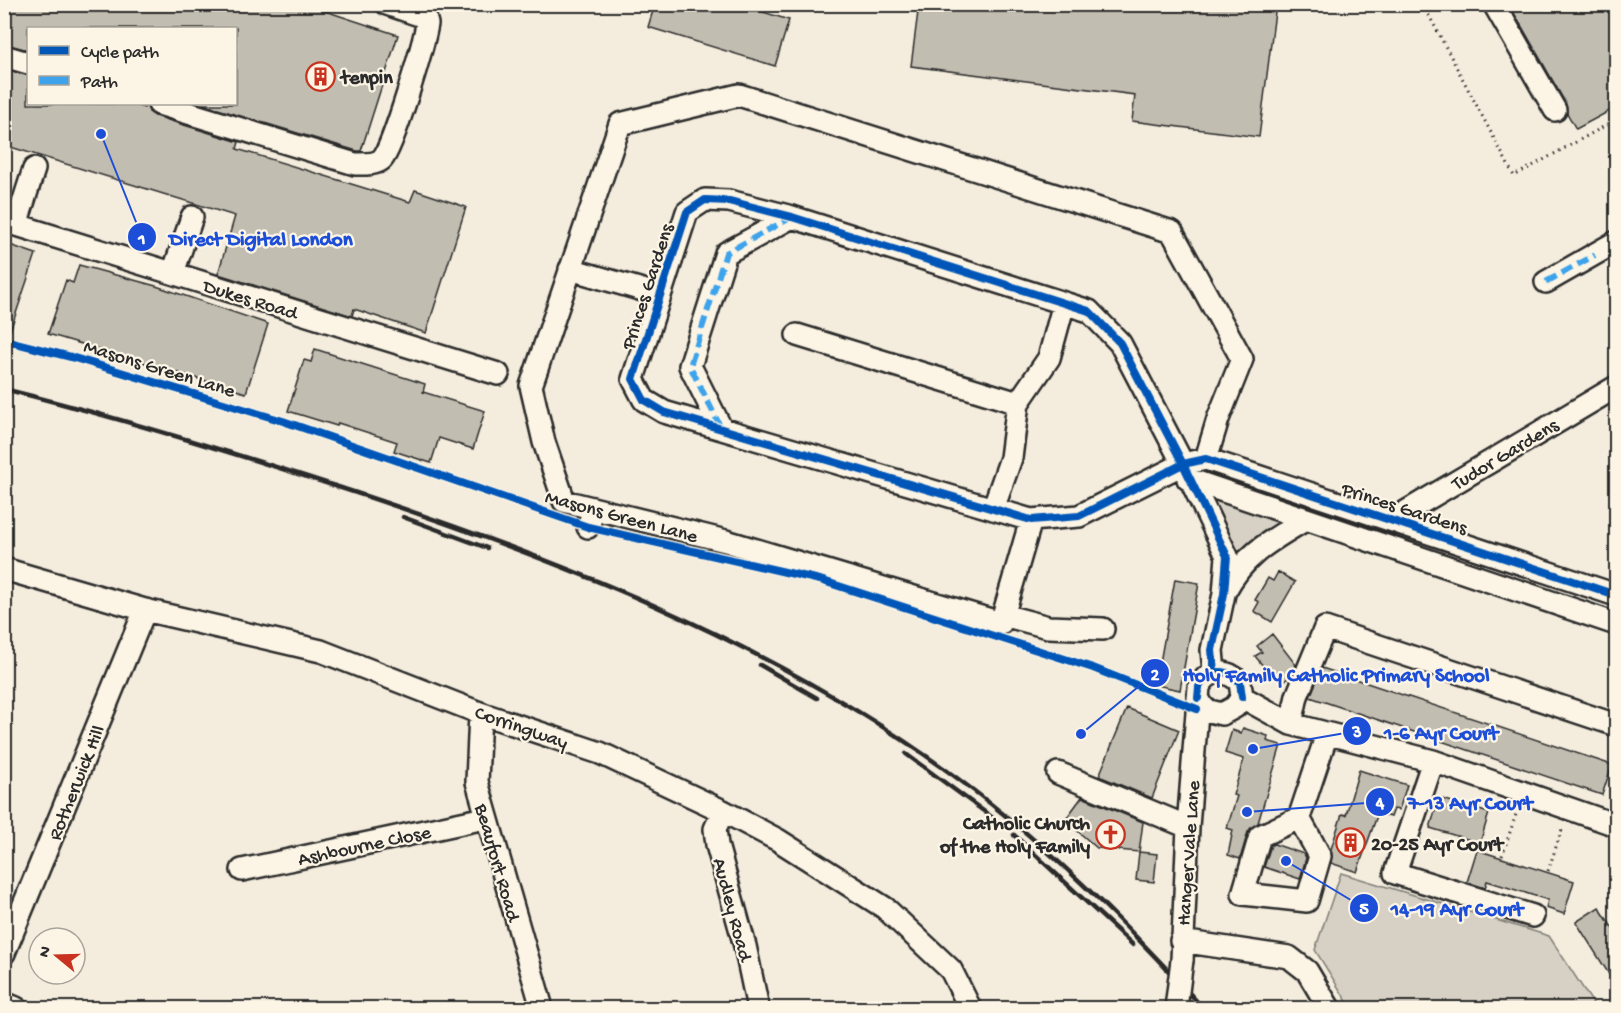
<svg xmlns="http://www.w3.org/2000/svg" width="1621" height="1013" viewBox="0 0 1621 1013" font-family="'Gochi Hand',sans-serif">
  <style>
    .green { fill: #d6d1c4; stroke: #807e78; stroke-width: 1.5 }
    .building { fill: #c2bdb1; stroke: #2b2b2b; stroke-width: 1.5 }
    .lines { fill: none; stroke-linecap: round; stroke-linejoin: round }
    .minor-casing { stroke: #2b2b2b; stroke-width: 26 }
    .path { stroke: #2b2b2b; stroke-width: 3; stroke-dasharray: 1.5 4.5; stroke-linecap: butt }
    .minor { stroke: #fcf5e5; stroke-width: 21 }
    .rail { stroke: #2b2b2b; stroke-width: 4.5 }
    .minor-bridge-casing { stroke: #2b2b2b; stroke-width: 26; stroke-linecap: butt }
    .minor-bridge { stroke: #fcf5e5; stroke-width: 21 }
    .quiet { stroke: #3ea3eb; stroke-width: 6; stroke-dasharray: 12 6; stroke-linecap: butt }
    .cycleway-casing { stroke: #fcf5e5; stroke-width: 11 }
    .cycleway { stroke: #0057b8; stroke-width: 8 }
    .labels { text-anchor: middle; stroke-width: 4.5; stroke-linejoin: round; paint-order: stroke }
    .poi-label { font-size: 20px; font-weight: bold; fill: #2b2b2b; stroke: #fcf5e5; text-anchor: start }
    .street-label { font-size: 20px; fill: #2b2b2b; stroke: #fcf5e5 }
    .leader { fill: none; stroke: #1d4ed8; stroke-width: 2 }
    .callout-dot { fill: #1d4ed8; stroke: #fcf5e5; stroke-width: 2 }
    .mark-label { font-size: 18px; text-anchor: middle; font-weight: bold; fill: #fff }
    .callout-label { font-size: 21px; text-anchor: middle; font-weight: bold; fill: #1d4ed8; stroke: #fcf5e5; stroke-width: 4.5; stroke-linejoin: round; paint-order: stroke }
  </style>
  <rect width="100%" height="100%" fill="#f4edde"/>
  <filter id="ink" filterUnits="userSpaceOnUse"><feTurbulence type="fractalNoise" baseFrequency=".0167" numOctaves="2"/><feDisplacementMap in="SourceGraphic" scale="12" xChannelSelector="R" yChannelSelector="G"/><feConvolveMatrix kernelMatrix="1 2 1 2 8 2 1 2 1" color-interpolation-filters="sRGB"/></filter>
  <g filter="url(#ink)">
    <!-- green -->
    <path class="green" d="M 1215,497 L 1285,520 L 1235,559 L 1231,541 L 1212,501 Z
      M 1341,873 L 1549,936 L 1596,1008 L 1351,1008 L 1315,950 Z"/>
    <!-- building -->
    <path class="building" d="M 4,4 L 304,4 L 398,35 L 361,151 L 357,151 L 201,104 L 236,104 L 236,28 L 28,28 L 28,50 L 4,44 Z
      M 655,4 L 737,4 L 789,20 L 775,66 L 648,27 Z
      M 919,4 L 1276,4 L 1259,137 L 1132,121 L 1135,95 L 911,66 Z
      M 1509,4 L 1610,4 L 1617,15 L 1617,107 L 1576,129 L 1567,113 L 1566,104 Z
      M 4,69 L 28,75 L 28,104 L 131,104 L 144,108 L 147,104 L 149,112 L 155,116 L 239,142 L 237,149 L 410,202 L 415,190 L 466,207 L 426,333 L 354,309 L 352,316 L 218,274 L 235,216 L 4,145 Z
      M 4,243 L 36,254 L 7,340 L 4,339 Z
      M 79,265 L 156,286 L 268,324 L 246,393 L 48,334 L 66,280 L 73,283 Z
      M 315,349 L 425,384 L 423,392 L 485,411 L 473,449 L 439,438 L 431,463 L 394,451 L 397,442 L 338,423 L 337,426 L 288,411 L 304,360 L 311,362 Z
      M 1278,572 L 1295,582 L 1272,622 L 1254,611 L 1259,602 L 1255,600 L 1268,578 L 1273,581 Z
      M 1175,579 L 1199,583 L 1180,690 L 1156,685 Z
      M 1272,634 L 1296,665 L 1292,675 L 1284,681 L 1277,671 L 1271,676 L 1255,656 L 1262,652 L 1257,646 Z
      M 1322,668 L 1612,765 L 1602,795 L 1310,697 Z
      M 1127,708 L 1179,730 L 1152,798 L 1099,776 Z
      M 1243,728 L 1268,736 L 1267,741 L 1281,745 L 1258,823 L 1248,832 L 1240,859 L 1228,855 L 1233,830 L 1227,828 L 1237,796 L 1233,795 L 1244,759 L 1225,753 L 1232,730 L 1241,733 Z
      M 1359,770 L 1407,785 L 1399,810 L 1394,809 L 1391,817 L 1378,813 L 1357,872 L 1331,863 L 1331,849 L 1342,814 L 1346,815 Z
      M 1082,797 L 1143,822 L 1139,852 L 1097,848 L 1065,820 Z
      M 1439,798 L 1489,813 L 1480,843 L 1430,828 Z
      M 1274,844 L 1304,854 L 1306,858 L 1300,879 L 1264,867 L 1271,845 Z
      M 1477,850 L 1574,881 L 1564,914 L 1546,908 L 1548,900 L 1487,881 L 1485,888 L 1467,882 Z
      M 1139,852 L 1157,854 L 1154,882 L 1136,880 Z
      M 1599,907 L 1617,935 L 1617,987 L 1576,922 Z"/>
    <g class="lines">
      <defs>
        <path id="minor" d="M 1494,4 L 1555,110
          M 4,56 L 28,63
          M 159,104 L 355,164 C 362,164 376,165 382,159 C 393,148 424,43 427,24 L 425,17 L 387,4
          M 4,221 L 498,374
          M 16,225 L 34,169
          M 570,269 L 660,295
          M 173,273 L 192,217
          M 1546,282 L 1616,242
          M 797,335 L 1018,403 L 1011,458 L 993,509
          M 1018,403 L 1049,358 L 1064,303
          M 721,428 L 690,366 L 726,253 L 792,217
          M 1188,479 L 1616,624
          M 1031,520 L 1001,623 L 726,541 L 564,501 L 544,442 L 531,386 L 620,124 L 739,95 L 1172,232 L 1242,359 L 1218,419 L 1206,459
          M 1392,520 L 1616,387
          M 588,527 L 594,509
          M 4,569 L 145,610 L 321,651 L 480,713 L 600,753 L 723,811 L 778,840 L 885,908 L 951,970 L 970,1008
          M 1225,591 C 1245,554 1270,541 1305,520
          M 1003,615 L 1048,627 L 1103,629
          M 1214,672 L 1212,650 L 1224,594 L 1227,556 L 1183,464 L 1120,343 L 1089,311 L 792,217 L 729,201 L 705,200 L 687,212 L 633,379 L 644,400 L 664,412 L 1031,520 L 1079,516 L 1183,464 L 1206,459 L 1616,595
          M 1242,697 L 1291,724 L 1433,761 L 1616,825
          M 1198,698 L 1205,710 L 1222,714 L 1235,707 L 1242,697
          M 480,713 L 477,782 L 542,1008
          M 1291,724 L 1297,696 L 1325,628 L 1616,725
          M 1433,761 L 1395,873 L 1533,916
          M 1058,773 L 1188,827
          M 723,811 L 715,829 L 717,845 L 745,946 L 758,1008
          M 1299,818 L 1320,856 L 1307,901 L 1243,894 L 1260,836 L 1299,818 L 1327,734
          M 242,870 L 485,818
          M 1181,941 L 1289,957 L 1307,971 L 1329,1008
          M 4,953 L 145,610
          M 1182,960 L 1188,827 L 1199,687 C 1209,668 1226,669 1240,682 L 1242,697
          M 4,1003 L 16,1008"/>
      </defs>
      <!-- minor casing -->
      <use href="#minor" class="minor-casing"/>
      <!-- path -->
      <path class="path" d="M 1423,4 L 1514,176 L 1616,120
        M 1502,856 L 1518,808
        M 1548,871 L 1563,826"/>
      <!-- minor -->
      <use href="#minor" class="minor"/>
      <!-- rail -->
      <path class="rail" d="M 4,389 C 114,416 221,449 329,484 C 548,555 770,640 957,778 C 1048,845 1127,925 1203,1008
        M 403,517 L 487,548
        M 760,665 L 817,698
        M 906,754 L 993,818
        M 1014,835 L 1133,945"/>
      <defs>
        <path id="minor-bridge" d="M 1176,1008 L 1182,960"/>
      </defs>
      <!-- minor-bridge casing -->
      <use href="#minor-bridge" class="minor-bridge-casing"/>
      <!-- minor-bridge -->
      <use href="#minor-bridge" class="minor-bridge"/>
      <!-- quiet -->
      <path class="quiet" d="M 1546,282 L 1595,255
        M 721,428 L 690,366 L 726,253 L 792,217"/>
      <defs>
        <path id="cycleway" d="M 4,340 L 71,357 L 283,421 L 588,527 L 820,580 L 1093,668 L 1197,709
          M 1214,672 L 1212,650 L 1224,594 L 1227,556 L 1183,464 L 1120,343 L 1089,311 L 792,217 L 729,201 L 705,200 L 687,212 L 633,379 L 644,400 L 664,412 L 1031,520 L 1079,516 L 1183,464 L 1206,459 L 1616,595
          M 1198,698 L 1199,687 L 1206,676 C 1220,669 1228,671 1240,682 L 1242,697"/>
      </defs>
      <!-- cycleway casing -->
      <use href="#cycleway" class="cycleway-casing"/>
      <!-- cycleway -->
      <use href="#cycleway" class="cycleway"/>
    </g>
  </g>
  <!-- icons -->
  <defs>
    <symbol id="building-ring" viewBox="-11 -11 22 22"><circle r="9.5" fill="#fcf5e5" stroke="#c8321e" stroke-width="1.5"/><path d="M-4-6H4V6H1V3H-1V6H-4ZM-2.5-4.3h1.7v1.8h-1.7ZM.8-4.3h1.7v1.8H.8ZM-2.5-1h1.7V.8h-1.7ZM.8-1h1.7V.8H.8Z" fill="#c8321e"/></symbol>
    <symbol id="church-ring" viewBox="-11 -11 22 22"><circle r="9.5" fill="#fcf5e5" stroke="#c8321e" stroke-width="1.5"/><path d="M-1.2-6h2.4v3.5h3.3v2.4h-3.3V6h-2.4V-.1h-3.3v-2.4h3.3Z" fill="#c8321e"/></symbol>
  </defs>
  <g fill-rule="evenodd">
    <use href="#building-ring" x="304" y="60" width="33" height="33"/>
    <use href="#church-ring" x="1094" y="818" width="33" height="33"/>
    <use href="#building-ring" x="1334" y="826" width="33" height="33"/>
  </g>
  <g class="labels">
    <!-- poi labels -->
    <g class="poi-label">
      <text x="341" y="83">tenpin</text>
      <text x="1090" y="829" text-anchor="end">Catholic Church<tspan x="1090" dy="23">of the Holy Family</tspan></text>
      <text x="1371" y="850">20-25 Ayr Court</text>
    </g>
    <!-- street labels -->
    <g class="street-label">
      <text transform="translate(646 286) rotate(-72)" y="7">Princes Gardens</text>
      <text transform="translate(251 298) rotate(17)" y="7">Dukes Road</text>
      <text transform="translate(160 367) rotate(17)" y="7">Masons Green Lane</text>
      <text transform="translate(1504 453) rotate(-31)" y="7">Tudor Gardens</text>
      <text transform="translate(1405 507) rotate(18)" y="7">Princes Gardens</text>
      <text transform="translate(622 515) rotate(15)" y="7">Masons Green Lane</text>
      <text transform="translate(522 726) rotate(19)" y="7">Corringway</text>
      <text transform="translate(75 782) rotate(-68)" y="7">Rotherwick Hill</text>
      <text transform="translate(364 844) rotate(-12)" y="7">Ashbourne Close</text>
      <text transform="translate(1187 853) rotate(-86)" y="7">Hanger Vale Lane</text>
      <text transform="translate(499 862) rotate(74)" y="7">Beaufort Road</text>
      <text transform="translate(734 909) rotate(75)" y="7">Audley Road</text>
    </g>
  </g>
  <!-- callouts -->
  <path class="leader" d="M101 134L142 237M1081 734L1155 673M1253 749L1357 731M1247 812L1380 802M1286 861L1364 908"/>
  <g class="callout-dot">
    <circle cx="101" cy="134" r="6"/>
    <circle cx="1081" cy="734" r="6"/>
    <circle cx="1253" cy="749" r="6"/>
    <circle cx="1247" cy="812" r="6"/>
    <circle cx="1286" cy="861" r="6"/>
    <circle cx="142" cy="237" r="15"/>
    <circle cx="1155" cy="673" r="15"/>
    <circle cx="1357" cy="731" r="15"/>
    <circle cx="1380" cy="802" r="15"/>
    <circle cx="1364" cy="908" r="15"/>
  </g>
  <g class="mark-label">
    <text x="142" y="244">1</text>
    <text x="1155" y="680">2</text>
    <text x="1357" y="737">3</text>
    <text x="1380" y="808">4</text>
    <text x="1364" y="914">5</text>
  </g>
  <g class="callout-label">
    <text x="261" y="245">Direct Digital London</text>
    <text x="1336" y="681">Holy Family Catholic Primary School</text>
    <text x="1441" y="739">1-6 Ayr Court</text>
    <text x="1470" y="809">7-13 Ayr Court</text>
    <text x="1457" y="915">14-19 Ayr Court</text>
  </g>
  <!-- margin -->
  <rect width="1621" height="1013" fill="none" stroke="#fcf5e5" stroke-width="24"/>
  <rect x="12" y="12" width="1597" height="989" fill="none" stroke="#2b2b2b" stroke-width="2" filter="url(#ink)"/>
  <!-- legend -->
  <rect x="27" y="27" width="210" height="78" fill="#fcf5e5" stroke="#a8a49b" stroke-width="1.5"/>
  <rect x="39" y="46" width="30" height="9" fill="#0057b8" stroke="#a8a49b" stroke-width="1.5"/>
  <text x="81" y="57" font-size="18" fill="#2b2b2b">Cycle path</text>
  <rect x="39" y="76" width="30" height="9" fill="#3ea3eb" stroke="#a8a49b" stroke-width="1.5"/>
  <text x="81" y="87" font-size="18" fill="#2b2b2b">Path</text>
  <!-- north arrow -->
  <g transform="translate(57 956) rotate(289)"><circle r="28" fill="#fcf5e5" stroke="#a8a49b" stroke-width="1.5"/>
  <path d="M0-4.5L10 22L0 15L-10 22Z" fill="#c8321e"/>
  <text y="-9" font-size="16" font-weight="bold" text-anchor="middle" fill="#2b2b2b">N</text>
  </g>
</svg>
